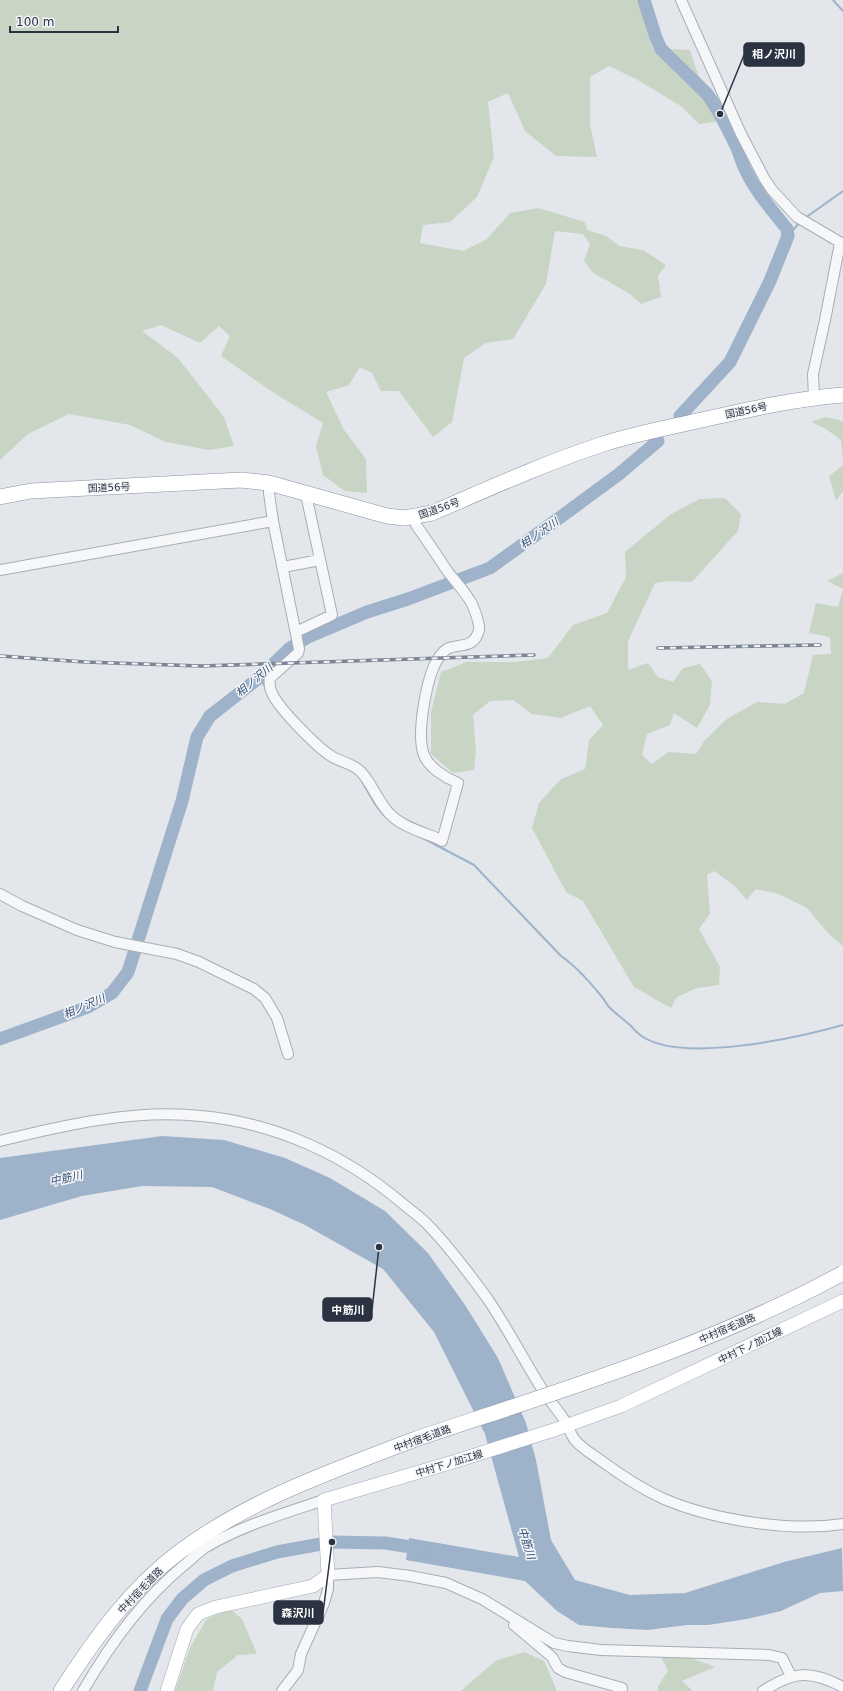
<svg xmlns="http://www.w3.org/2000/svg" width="843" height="1691" viewBox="0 0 843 1691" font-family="'DejaVu Sans','Noto Sans JP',sans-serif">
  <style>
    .green { fill: #c8d5c4 }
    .water { fill: #9eb3ca }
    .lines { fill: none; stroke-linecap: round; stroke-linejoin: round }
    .stream { stroke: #9eb3ca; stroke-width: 2 }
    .river { stroke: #9eb3ca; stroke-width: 13 }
    .minor-casing { stroke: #a8adb5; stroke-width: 12 }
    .major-casing { stroke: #a2aab7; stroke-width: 14 }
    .highway-casing { stroke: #8a93a2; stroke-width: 16 }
    .minor { stroke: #f6f7f9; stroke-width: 10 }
    .major { stroke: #fff; stroke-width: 13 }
    .highway { stroke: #fff; stroke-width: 15 }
    .rail-casing { stroke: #7c8594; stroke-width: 3.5 }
    .rail { stroke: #f3f5f8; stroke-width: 2; stroke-dasharray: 6; stroke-linecap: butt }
    .highway-bridge-casing { stroke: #8a93a2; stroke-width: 16; stroke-linecap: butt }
    .highway-bridge { stroke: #fff; stroke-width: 15 }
    .labels { text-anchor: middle; stroke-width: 3; stroke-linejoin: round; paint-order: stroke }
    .street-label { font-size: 10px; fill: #2b3343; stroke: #f3f5f8 }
    .water-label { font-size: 11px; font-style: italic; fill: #355177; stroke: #f3f5f8 }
    .leader { fill: none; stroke: #2b3343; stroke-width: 1.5 }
    .callout-dot { fill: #2b3343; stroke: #f3f5f8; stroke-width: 1.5 }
    .callout { fill: #2b3343; stroke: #2b3343; stroke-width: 1.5 }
    .callout-label { font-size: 11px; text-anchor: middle; font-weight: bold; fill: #fff }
  </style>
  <rect width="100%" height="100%" fill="#e3e6eb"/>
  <!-- green -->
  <path class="green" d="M 0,0 L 639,0 L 652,48 L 690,50 L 697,72 L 719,121 L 699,124 L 681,106 L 636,79 L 609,66 L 590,77 L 590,125 L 597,157 L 556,156 L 525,131 L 508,93 L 488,102 L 494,157 L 477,197 L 450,222 L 423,225 L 420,243 L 463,251 L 487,239 L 510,213 L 538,208 L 585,222 L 587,230 L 606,236 L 619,246 L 643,250 L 666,265 L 658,276 L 661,297 L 641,304 L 630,294 L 592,272 L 584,261 L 590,244 L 583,234 L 555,231 L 546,284 L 513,339 L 486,343 L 464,358 L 452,422 L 433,437 L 399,391 L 381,391 L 372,373 L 360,367 L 349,385 L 326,392 L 344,430 L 366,459 L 367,493 L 345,491 L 323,475 L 316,446 L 323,423 L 271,391 L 221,356 L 230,336 L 219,326 L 200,343 L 161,325 L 142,331 L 178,358 L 224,417 L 234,446 L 209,450 L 166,442 L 130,425 L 69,414 L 28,434 L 0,460 Z
    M 826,417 L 843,421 L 843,458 L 841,440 L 826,429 L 811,422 Z
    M 843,465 L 843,491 L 836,501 L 829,476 Z
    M 725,498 L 741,514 L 738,531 L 692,582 L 669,581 L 655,583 L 628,641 L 628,670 L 648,663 L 658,677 L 673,682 L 683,668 L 700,664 L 712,681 L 710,705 L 697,728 L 674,713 L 670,725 L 647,734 L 642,755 L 652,764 L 668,752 L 696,754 L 704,741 L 728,718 L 757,702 L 785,704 L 804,693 L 813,655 L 831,654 L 830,637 L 809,633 L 816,603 L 838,607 L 843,589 L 827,581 L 843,573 L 843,946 L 827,932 L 807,908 L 779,894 L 756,889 L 747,900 L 735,886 L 714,871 L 707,875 L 710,914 L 699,929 L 720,967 L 719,985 L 697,988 L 677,997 L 671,1008 L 634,987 L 583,901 L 566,892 L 532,828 L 539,803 L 561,779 L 585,769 L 589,740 L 603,725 L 590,706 L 561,718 L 532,714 L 513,700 L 490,701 L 473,715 L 476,751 L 474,770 L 453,773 L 431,754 L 431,712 L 441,672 L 467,662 L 516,662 L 548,658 L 573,625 L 607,613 L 626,577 L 625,552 L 671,514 L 700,499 Z
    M 229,1608 L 242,1619 L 257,1654 L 238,1655 L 217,1672 L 213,1691 L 175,1691 L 190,1648 L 206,1620 Z
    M 524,1652 L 544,1661 L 557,1691 L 461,1691 L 495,1661 Z
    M 683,1655 L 715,1667 L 682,1681 L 693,1691 L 658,1691 L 658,1686 L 668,1671 L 661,1656 Z"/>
  <!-- water -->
  <path class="water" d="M 162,1136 L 224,1140 L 285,1158 L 330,1178 L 385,1211 L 428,1253 L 465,1305 L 498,1358 L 526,1423 L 536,1460 L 551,1540 L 575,1580 L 630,1595 L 685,1593 L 784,1562 L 842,1548 L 843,1591 L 820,1593 L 781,1611 L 747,1619 L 708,1625 L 687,1625 L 648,1630 L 612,1628 L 579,1625 L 557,1611 L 525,1581 L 406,1560 L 409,1538 L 519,1557 L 485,1434 L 434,1332 L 383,1269 L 305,1225 L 270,1209 L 212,1187 L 142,1186 L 82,1196 L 0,1220 L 0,1158 Z"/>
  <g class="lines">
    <!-- stream -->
    <path class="stream" d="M 833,0 L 843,11
      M 805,218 L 843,191
      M 788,236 L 800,222
      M 260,677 L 266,689
      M 362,781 C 369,794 376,808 387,818
      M 417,835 L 474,865 L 561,956 C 577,967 590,982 602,997 C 605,1000 606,1004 609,1007 C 615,1013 623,1019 630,1025 C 634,1029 638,1034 643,1037 C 684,1063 797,1038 843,1025"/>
    <!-- river -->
    <path class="river" d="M 644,0 L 656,38 L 661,49 L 707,94 C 719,110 728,129 737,148 C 740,155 742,164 746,171 C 756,192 772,210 787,229 L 788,236 L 770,281 L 730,362 L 680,416
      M 0,1039 L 88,1007 L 112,993 L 128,972 L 182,801 L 197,737 L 210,716 L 260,677 L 290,648 L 308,637 L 367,612 L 408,599 L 490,568 L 562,516 L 619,474 L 658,441
      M 140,1691 L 167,1619 L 182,1599 L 204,1580 L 232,1566 L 277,1552 L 332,1542 L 385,1543 L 424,1549"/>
    <defs>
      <path id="minor" d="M 681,0 L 741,134 L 764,178 L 772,190 L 797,217 L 843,244
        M 814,397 L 813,374 L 825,320 L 840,243
        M 269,483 L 269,493 L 273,521 L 299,649 L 298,653 L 270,678 C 269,683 270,689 272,693 C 278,708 317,747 331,756 C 340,762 352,763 360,771 C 372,782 378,804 392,816 C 405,828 426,833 441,840
        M 415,517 L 416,525 C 427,540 437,556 448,572 C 456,582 466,593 472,604 C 475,611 480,623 479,630 C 474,650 458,643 447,649 C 442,652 437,660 434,666 C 426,685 416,735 424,755 C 429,768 446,778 458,783 L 442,841
        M 283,567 L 320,560
        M 0,570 L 273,521
        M 296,632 L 332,615 L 307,499 L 309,494
        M 0,894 L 22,906 L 77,930 L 115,942 L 177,954 L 199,962 L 254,989 L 265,998 L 277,1018 L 288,1054
        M 0,1141 C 64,1125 135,1109 201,1116 C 276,1123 345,1155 402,1203 C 410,1210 419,1216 426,1223 C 448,1245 468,1272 487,1298 C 507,1327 523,1359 542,1389 C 548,1399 556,1408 563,1418 C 568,1425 570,1434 575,1440 C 582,1449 594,1455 603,1462 C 622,1476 642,1489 664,1499 C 713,1520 790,1532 843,1524
        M 514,1625 L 552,1657 L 558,1668 L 565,1672 L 622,1688 L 621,1691
        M 83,1691 C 110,1644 141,1601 183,1566 C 191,1560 198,1552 206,1547 C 243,1525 285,1513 324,1500
        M 282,1691 L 298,1670 L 301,1654 L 324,1603 L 328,1589 L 328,1575 L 378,1572 L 410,1576 L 446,1583 L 482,1599 L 554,1643 L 568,1646 L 601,1650 L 769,1655 L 782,1658 L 791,1676
        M 763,1691 C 794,1671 810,1670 843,1687"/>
      <path id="major" d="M 167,1691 L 187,1629 L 198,1614 L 216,1607 L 313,1586 L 328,1575 L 324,1500 L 453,1462 L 557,1429 L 621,1406 L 843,1301"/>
      <path id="highway" d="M 0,497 L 31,491 L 241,480 L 269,483 L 387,516 L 404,518 L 432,513 C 488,489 545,463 603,444 C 634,434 666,428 697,421 C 746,410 794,399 843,395
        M 61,1691 C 93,1641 130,1589 178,1553 C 248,1500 332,1471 413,1440"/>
    </defs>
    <!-- minor casing -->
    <use href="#minor" class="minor-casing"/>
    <!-- major casing -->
    <use href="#major" class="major-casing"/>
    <!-- highway casing -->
    <use href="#highway" class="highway-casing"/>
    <!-- minor -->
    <use href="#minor" class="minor"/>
    <!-- major -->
    <use href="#major" class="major"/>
    <!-- highway -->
    <use href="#highway" class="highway"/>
    <defs>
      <path id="rail" d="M 658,648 L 820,645
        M 0,656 L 85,662 L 201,666 L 534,655"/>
    </defs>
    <!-- rail casing -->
    <use href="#rail" class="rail-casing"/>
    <!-- rail -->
    <use href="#rail" class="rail"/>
    <defs>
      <path id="highway-bridge" d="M 413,1440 C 558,1391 708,1347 843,1273"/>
    </defs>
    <!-- highway-bridge casing -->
    <use href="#highway-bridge" class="highway-bridge-casing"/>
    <!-- highway-bridge -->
    <use href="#highway-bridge" class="highway-bridge"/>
  </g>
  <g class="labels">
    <!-- street labels -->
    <g class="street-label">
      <text transform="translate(746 410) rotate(-12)" y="4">国道56号</text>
      <text transform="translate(109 487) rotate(-3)" y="4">国道56号</text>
      <text transform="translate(439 508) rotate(-19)" y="4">国道56号</text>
      <text transform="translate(727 1328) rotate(-23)" y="4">中村宿毛道路</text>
      <text transform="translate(750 1345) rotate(-26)" y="4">中村下ノ加江線</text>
      <text transform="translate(422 1438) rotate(-20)" y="4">中村宿毛道路</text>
      <text transform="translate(449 1463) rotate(-17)" y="4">中村下ノ加江線</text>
      <text transform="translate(140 1590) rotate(-46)" y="4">中村宿毛道路</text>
    </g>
    <!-- water labels -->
    <g class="water-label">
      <text transform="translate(539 533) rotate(-35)" y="4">相ノ沢川</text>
      <text transform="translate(254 680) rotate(-40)" y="4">相ノ沢川</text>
      <text transform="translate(84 1006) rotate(-24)" y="4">相ノ沢川</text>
      <text transform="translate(66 1178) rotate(-13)" y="4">中筋川</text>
      <text transform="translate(527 1543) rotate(73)" y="4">中筋川</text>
    </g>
  </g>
  <!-- callouts -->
  <path class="leader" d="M720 114L744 55M379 1247L372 1310M332 1542L323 1613"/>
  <g class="callout-dot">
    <circle cx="720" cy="114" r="4"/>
    <circle cx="379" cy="1247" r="4"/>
    <circle cx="332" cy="1542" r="4"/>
  </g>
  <g class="callout">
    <rect x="744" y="43" width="60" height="23" rx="4"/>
    <rect x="323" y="1298" width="49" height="23" rx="4"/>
    <rect x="274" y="1601" width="49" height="23" rx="4"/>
  </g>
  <g class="callout-label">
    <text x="774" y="58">相ノ沢川</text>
    <text x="348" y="1314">中筋川</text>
    <text x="298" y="1617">森沢川</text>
  </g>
  <!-- scale -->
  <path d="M10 26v6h108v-6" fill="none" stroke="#2b3343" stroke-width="2"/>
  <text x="16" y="26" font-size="12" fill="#2b3343" stroke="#f3f5f8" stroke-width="3" paint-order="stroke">100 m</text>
</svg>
